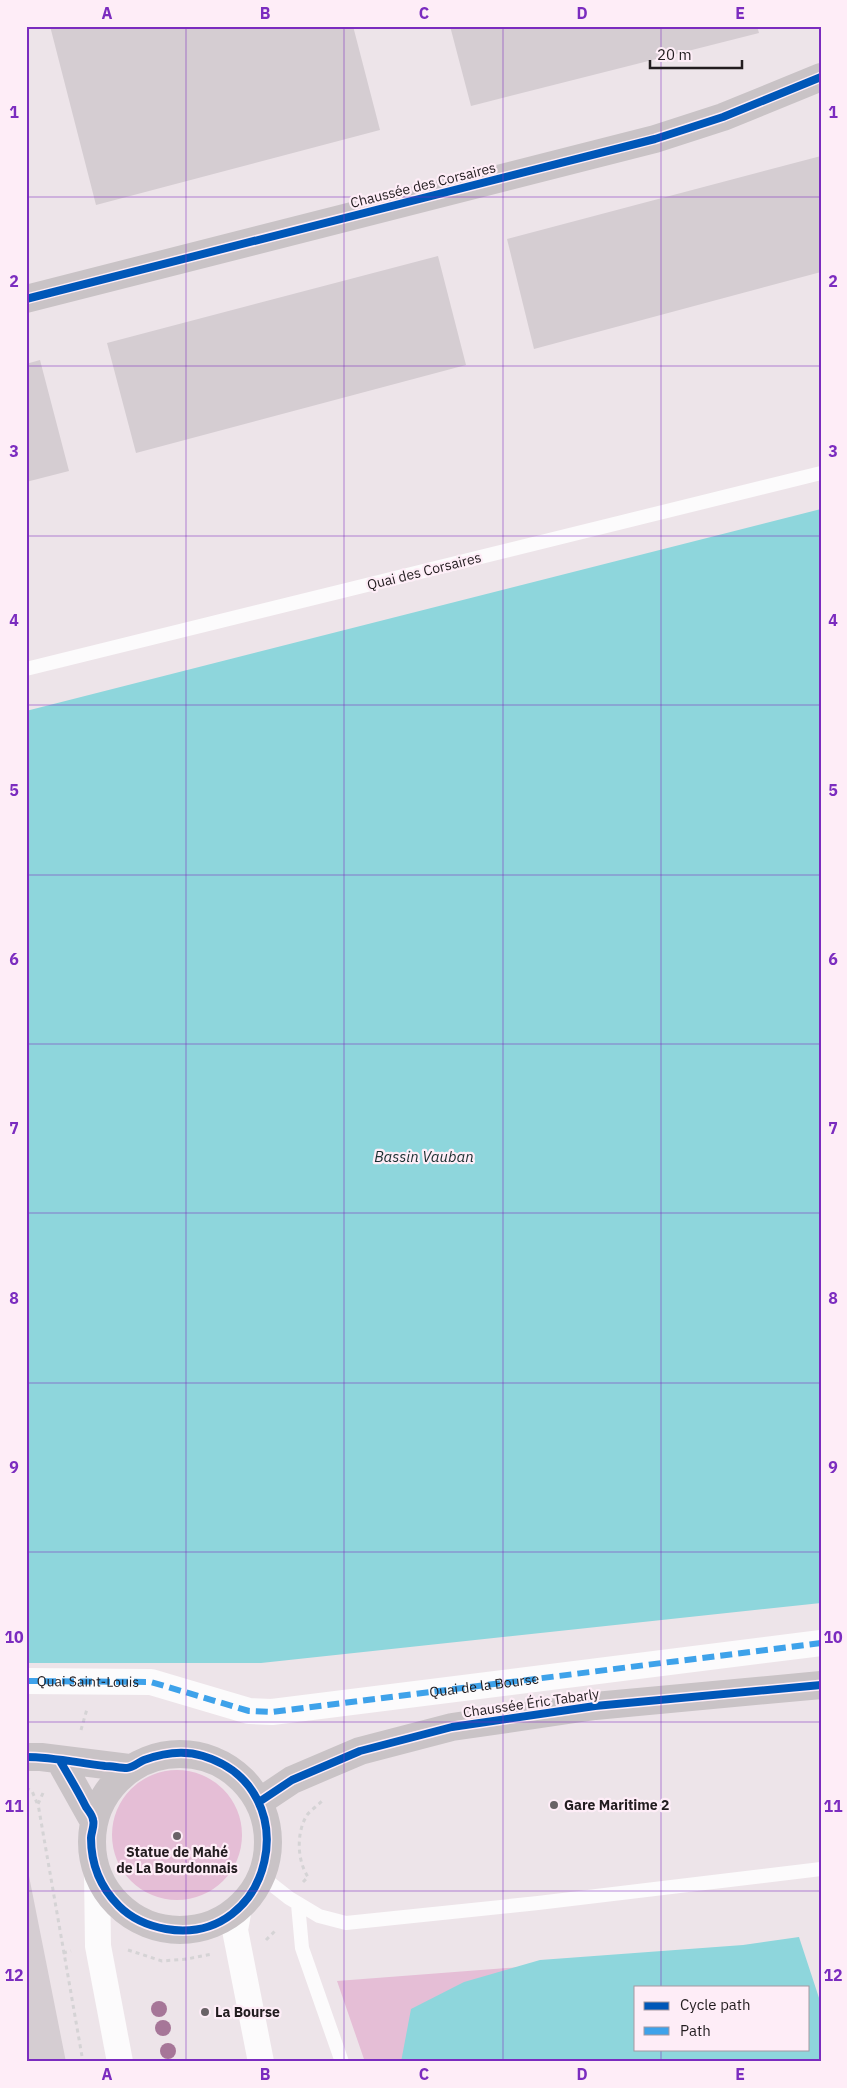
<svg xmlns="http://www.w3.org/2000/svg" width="847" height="2088" viewBox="0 0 847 2088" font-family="'IBM Plex Sans',sans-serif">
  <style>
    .green { fill: #e5bed6 }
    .water { fill: #8ed6dc; fill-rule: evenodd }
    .building { fill: #d5cdd2 }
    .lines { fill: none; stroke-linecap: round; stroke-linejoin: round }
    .path { stroke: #d5d3d5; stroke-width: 3; stroke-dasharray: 4 4; stroke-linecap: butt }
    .lane { stroke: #fcfbfc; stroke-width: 14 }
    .street { stroke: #fcfbfc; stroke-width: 26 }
    .secondary { stroke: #c9c3c6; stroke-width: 28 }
    .quiet { stroke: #3ea2ea; stroke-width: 6; stroke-dasharray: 12 6; stroke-linecap: butt }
    .cycleway-casing { stroke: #feedf7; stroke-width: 11 }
    .cycleway { stroke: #0057b8; stroke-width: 8 }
    .tree { fill: #a67698 }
    .grid { fill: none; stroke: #7b2cbf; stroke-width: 1; stroke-opacity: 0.55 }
    .poi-dot { fill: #696266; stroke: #feedf7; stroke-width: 2 }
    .labels { text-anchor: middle; stroke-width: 4.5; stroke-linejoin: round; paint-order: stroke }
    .street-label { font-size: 14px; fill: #221c1f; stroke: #feedf7 }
    .poi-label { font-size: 14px; font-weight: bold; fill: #221c1f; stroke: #feedf7; text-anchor: start }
    .water-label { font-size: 15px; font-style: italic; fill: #192d2e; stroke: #feedf7 }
    .neatline { fill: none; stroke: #7b2cbf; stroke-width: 2 }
    .grid-label { font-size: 16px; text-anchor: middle; font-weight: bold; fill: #7b2cbf }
  </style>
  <rect width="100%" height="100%" fill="#ede4e9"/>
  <!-- green -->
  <path class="green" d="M112 1835a65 65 0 1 1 130 0a65 65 0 1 1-130 0Z
    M 793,1946 L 636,1987 L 636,2049 L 808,2049 L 821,2062 L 365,2062 L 337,1981 Z"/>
  <!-- water -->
  <path class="water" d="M 821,509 L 821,1603 L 261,1663 L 26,1663 L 26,711 Z
    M 799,1937 L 821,2004 L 821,2062 L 401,2062 L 411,2009 L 464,1982 L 540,1960 L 743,1945 ZM 636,1987 L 808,1987 L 808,2049 L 636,2049 Z"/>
  <!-- building -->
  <path class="building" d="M 50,26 L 353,26 L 380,130 L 96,205 Z
    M 450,26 L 757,26 L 759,33 L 471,106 Z
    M 821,156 L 821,272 L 534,349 L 507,239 Z
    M 438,256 L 466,365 L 136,453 L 107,343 Z
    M 40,360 L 69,471 L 26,482 L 26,364 Z
    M 26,1866 L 27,1866 L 66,2062 L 26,2062 Z"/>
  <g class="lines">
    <!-- path -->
    <path class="path" d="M 81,1730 L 87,1709
      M 26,1788 L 32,1791 L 37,1803
      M 43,1793 L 38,1804 L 83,2062
      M 303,1882 L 308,1877 C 297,1860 296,1833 307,1815 C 311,1810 317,1806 322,1801
      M 266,1940 L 276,1930
      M 128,1950 L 162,1961 L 187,1959 L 212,1954
      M 63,1953 L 71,1951"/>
    <!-- lane -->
    <path class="lane" d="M 26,669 L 821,473
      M 261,1876 L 289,1898 L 319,1916 L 346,1923 L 538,1903 L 821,1869
      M 298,1904 L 302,1948 L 342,2062"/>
    <!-- street -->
    <g class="street">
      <path id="s1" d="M 26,1681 L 151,1682 L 249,1711 L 272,1712 L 821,1643"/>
      <path d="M 97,1874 L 98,1946 L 120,2062"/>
      <path d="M 239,1908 L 235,1930 L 261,2062"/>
    </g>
    <!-- secondary -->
    <path class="secondary" d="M 26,299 L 655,139 L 723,117 L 821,77
      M92 1842a88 88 0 1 1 176 0a88 88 0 1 1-176 0Z
      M 26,1757 L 41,1757 L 129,1768
      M 60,1761 L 93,1820
      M 259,1802 L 292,1780 L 360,1751 L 452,1727 L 595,1706 L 821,1685"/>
    <!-- quiet -->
    <path class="quiet" d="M 26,1681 L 151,1682 L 249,1711 L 272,1712 L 821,1643"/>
    <defs>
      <path id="cycleway" d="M 26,299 L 655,139 L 723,117 L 821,77
        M 26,1757 C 52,1757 79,1763 105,1766 C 112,1766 120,1768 127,1768 C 133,1768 139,1762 144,1760 C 163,1753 184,1750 203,1756 C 309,1788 273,1947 166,1929 C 149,1926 132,1919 119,1906 C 101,1888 91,1864 91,1838 C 91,1833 95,1825 93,1820 C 93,1816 88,1810 86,1807 C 78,1791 69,1776 60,1761
        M 259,1802 L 292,1780 L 360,1751 L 452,1727 L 595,1706 L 821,1685"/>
    </defs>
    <!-- cycleway casing -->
    <use href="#cycleway" class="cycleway-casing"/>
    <!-- cycleway -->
    <use href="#cycleway" class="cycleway"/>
  </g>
  <!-- trees -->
  <g class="tree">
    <circle cx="159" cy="2009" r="8"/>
    <circle cx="163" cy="2028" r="8"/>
    <circle cx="168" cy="2051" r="8"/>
  </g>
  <!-- grid -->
  <path class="grid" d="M 186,26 L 186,2062M 344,26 L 344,2062M 503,26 L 503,2062M 661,26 L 661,1987M 26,197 L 821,197M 26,366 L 821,366M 26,536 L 821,536M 26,705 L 821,705M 26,875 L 821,875M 26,1044 L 821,1044M 26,1213 L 821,1213M 26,1383 L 821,1383M 26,1552 L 821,1552M 26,1722 L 821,1722M 26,1891 L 821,1891M 661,2049 L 661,2062"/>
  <!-- markers -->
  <g class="poi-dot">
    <circle cx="554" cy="1805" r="5"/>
    <circle cx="177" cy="1836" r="5"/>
    <circle cx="205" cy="2012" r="5"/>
  </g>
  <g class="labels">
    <!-- street labels -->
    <g class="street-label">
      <text transform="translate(423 185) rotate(-14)" y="5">Chaussée des Corsaires</text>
      <text transform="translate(424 571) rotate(-14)" y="5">Quai des Corsaires</text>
      <text dy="5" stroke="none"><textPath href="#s1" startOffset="62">Quai Saint-Louis</textPath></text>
      <text dy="5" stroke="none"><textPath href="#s1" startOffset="464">Quai de la Bourse</textPath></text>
      <text transform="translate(531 1703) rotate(-8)" y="5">Chaussée Éric Tabarly</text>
    </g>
    <!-- poi labels -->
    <g class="poi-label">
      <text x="564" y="1810">Gare Maritime 2</text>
      <text x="177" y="1857" text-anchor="middle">Statue de Mahé<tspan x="177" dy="16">de La Bourdonnais</tspan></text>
      <text x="215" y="2017">La Bourse</text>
    </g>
    <!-- water labels -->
    <g class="water-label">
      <text x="424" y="1162">Bassin Vauban</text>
    </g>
  </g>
  <!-- border -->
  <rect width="847" height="2088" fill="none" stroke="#feedf7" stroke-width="55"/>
  <!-- legend -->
  <rect x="634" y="1986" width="175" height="65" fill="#feedf7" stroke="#a699a1"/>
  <rect x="644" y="2002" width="25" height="8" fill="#0057b8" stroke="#a699a1"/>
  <text x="680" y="2010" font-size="15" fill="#221c1f">Cycle path</text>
  <rect x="644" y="2027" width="25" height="8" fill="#3ea2ea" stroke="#a699a1"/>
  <text x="680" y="2036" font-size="15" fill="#221c1f">Path</text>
  <!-- scale -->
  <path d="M650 60v8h92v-8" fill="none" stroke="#221c1f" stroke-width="2.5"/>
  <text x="657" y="60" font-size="15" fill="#221c1f" stroke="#feedf7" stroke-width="4" paint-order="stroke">20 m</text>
  <rect x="28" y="28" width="792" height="2032" class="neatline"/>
  <g class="grid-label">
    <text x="107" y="19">A</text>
    <text x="265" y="19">B</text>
    <text x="424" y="19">C</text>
    <text x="582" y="19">D</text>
    <text x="740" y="19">E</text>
    <text x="14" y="118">1</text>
    <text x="833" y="118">1</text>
    <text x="14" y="287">2</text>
    <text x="833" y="287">2</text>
    <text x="14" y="457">3</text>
    <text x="833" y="457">3</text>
    <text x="14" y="626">4</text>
    <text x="833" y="626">4</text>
    <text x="14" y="796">5</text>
    <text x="833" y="796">5</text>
    <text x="14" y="965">6</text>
    <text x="833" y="965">6</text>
    <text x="14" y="1134">7</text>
    <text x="833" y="1134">7</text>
    <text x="14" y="1304">8</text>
    <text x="833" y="1304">8</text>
    <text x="14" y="1473">9</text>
    <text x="833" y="1473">9</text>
    <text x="14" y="1643">10</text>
    <text x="833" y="1643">10</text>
    <text x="14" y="1812">11</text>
    <text x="833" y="1812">11</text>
    <text x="14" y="1981">12</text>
    <text x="833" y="1981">12</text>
    <text x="107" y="2080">A</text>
    <text x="265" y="2080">B</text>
    <text x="424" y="2080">C</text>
    <text x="582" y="2080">D</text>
    <text x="740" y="2080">E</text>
  </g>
</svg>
